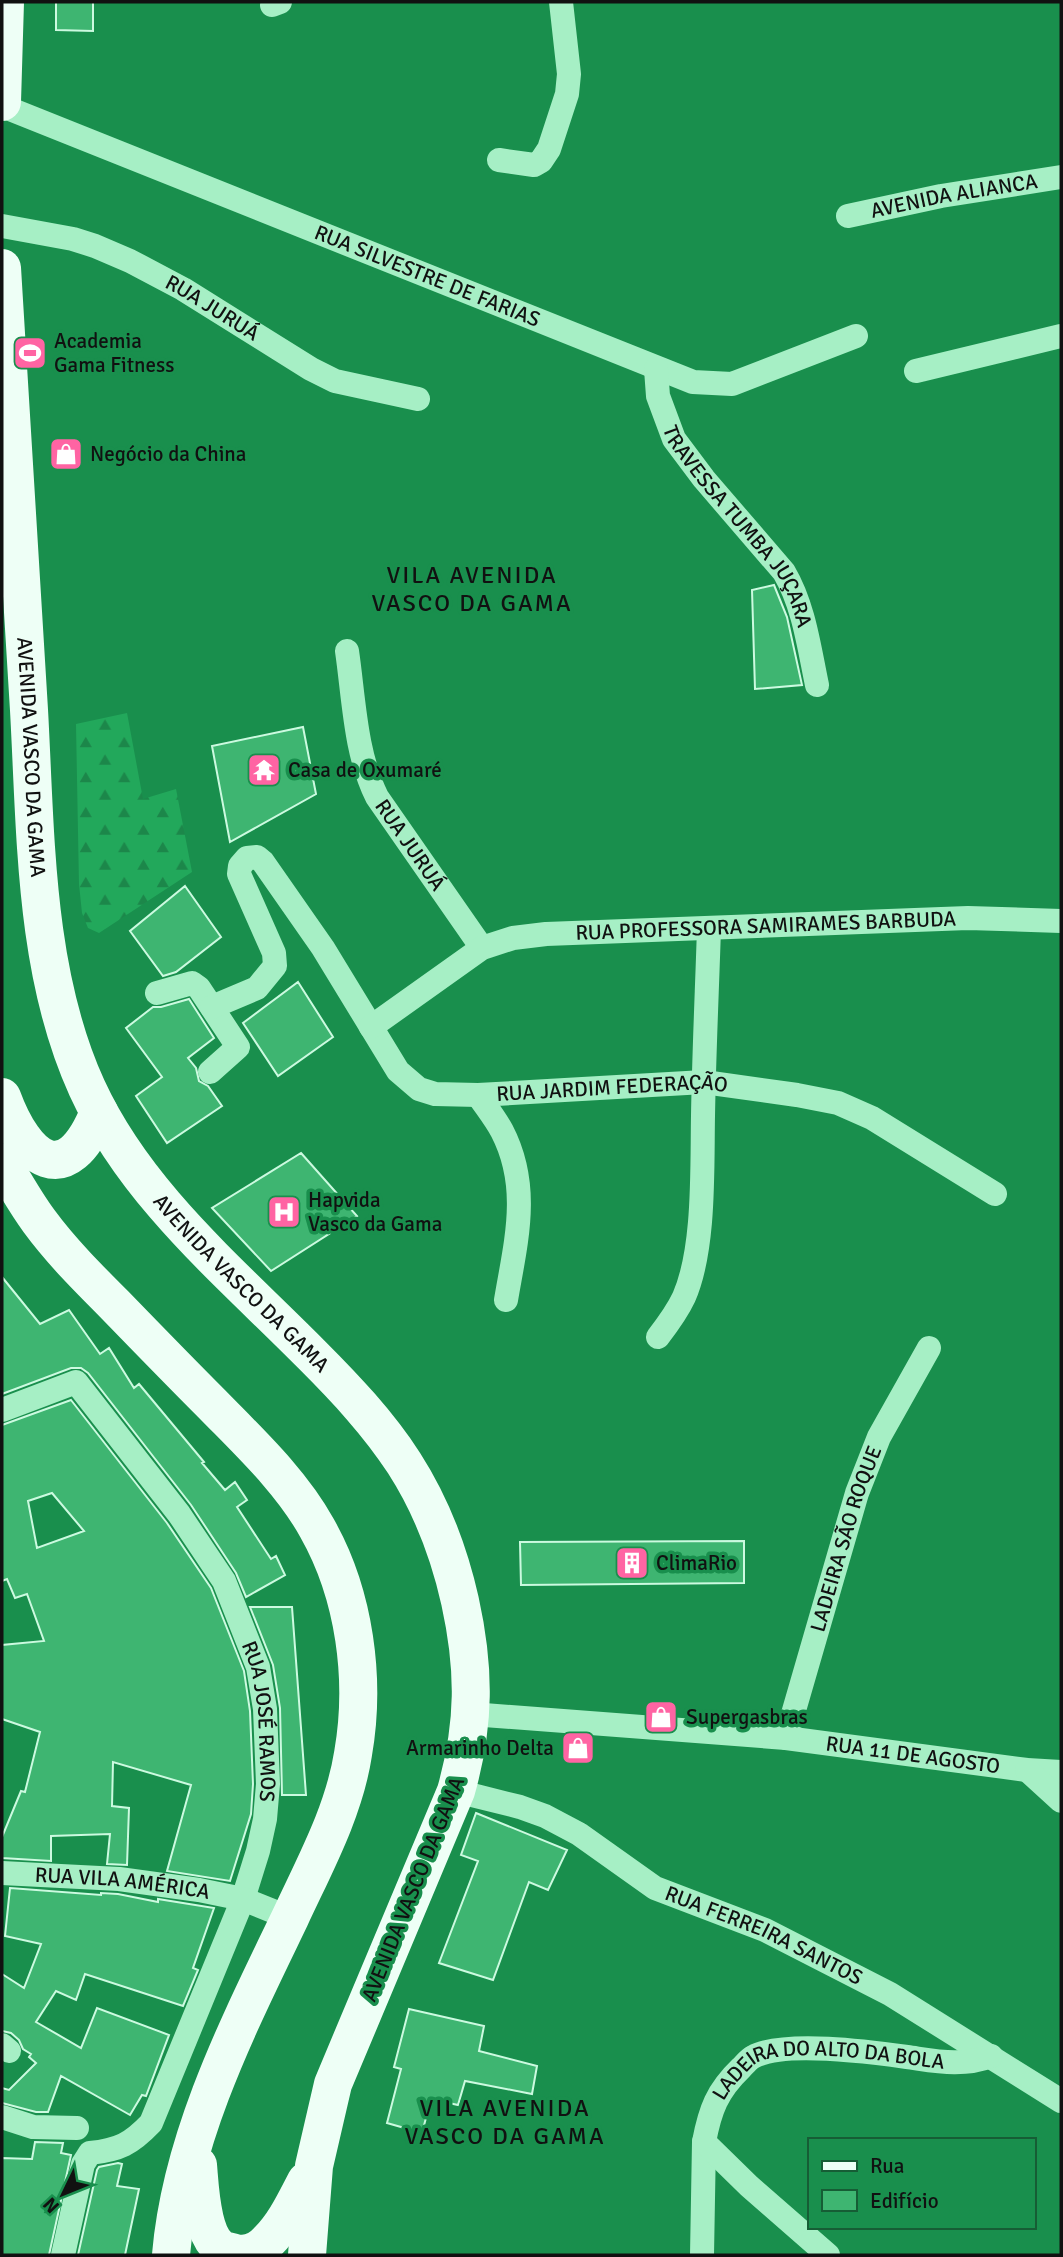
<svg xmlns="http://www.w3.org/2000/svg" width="1063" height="2257" viewBox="0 0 1063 2257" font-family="Signika,sans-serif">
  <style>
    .forest { fill: url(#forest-firs) }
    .building { fill: #3eb571; stroke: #ccfae0; stroke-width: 2; fill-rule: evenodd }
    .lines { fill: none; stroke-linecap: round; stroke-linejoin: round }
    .street { stroke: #a6efc5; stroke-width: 24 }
    .primary { stroke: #eefff6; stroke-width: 38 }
    .labels { text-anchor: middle; stroke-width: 7; stroke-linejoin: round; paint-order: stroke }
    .street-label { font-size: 21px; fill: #111; stroke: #198f4d }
    .poi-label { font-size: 21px; fill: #111; stroke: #198f4d; text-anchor: start }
    .quarter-label { font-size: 24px; letter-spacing: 2px; fill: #111; stroke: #198f4d }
  </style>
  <defs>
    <pattern id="forest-firs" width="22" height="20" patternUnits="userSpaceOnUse" patternTransform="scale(1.75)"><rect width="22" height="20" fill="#22a85b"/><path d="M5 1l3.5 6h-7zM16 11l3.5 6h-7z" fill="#1c874a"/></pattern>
  </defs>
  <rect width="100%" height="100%" fill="#198f4d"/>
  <!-- forest -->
  <path class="forest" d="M 127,713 L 143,799 L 176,789 L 192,872 L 99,933 L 88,928 L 82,913 L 79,884 L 76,724 Z"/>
  <!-- building -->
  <path class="building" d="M 56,2 L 93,2 L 93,31 L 56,30 Z
    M 774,585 L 787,617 L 802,685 L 755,689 L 752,590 Z
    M 303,727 L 316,794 L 230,842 L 212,746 Z
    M 185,886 L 221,937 L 176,972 L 163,976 L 130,931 Z
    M 298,982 L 333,1037 L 278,1076 L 243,1023 Z
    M 189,999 L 214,1038 L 188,1058 L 196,1068 L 199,1081 L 208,1086 L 222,1106 L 167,1143 L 136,1096 L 162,1077 L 126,1028 L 153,1007 L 161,1007 Z
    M 301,1153 L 357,1216 L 271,1271 L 212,1208 Z
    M 2,1277 L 40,1324 L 69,1310 L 100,1354 L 109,1348 L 134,1388 L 139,1384 L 204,1462 L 202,1463 L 225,1490 L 235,1482 L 247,1500 L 237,1507 L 271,1559 L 276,1556 L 285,1575 L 246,1597 L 236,1573 L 191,1505 L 88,1373 L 81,1368 L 71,1368 L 2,1394 Z
    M 71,1400 L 167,1523 L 211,1588 L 244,1671 L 250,1711 L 253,1784 L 251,1814 L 230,1881 L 167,1871 L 191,1785 L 113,1762 L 112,1806 L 129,1808 L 127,1865 L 107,1864 L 110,1834 L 51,1836 L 51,1861 L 2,1858 L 2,1837 L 21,1791 L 25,1792 L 40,1732 L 2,1719 L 2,1645 L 44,1641 L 27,1594 L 15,1598 L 7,1579 L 2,1581 L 2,1425 ZM 52,1493 L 84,1531 L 37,1548 L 28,1501 Z
    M 744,1541 L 744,1583 L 521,1585 L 520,1542 Z
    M 250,1607 L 292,1607 L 306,1795 L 282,1795 L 280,1708 L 273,1665 Z
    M 476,1813 L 567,1850 L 548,1890 L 529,1882 L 493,1980 L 439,1963 L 478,1861 L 461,1855 Z
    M 10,1888 L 101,1895 L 101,1893 L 118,1894 L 158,1902 L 158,1899 L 214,1908 L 193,1968 L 198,1970 L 183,2006 L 85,1974 L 76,2000 L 56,1991 L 36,2022 L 81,2048 L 97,2008 L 169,2035 L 146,2096 L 142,2095 L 130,2115 L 61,2076 L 48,2112 L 36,2112 L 2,2103 L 2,2088 L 9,2090 L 36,2063 L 29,2057 L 31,2054 L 23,2049 L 19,2040 L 11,2033 L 2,2031 L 2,1974 L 24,1988 L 41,1944 L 5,1936 Z
    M 409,2009 L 484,2026 L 479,2051 L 537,2066 L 532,2094 L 465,2081 L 458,2105 L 431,2099 L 422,2133 L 387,2123 L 401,2069 L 394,2067 Z
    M 35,2142 L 63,2143 L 61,2153 L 71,2155 L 49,2255 L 2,2255 L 2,2158 L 32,2159 Z
    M 118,2163 L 122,2164 L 117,2186 L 139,2189 L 125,2255 L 78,2255 L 97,2170 L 99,2167 Z"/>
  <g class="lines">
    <!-- street -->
    <g class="street">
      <path d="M 272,5 L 280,2"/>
      <path id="s1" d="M 2,106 L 693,382 L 732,384 L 856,336"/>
      <path d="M 499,160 L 534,165 L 541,161 L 549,149 L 567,94 L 569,74 L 561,2"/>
      <path id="s2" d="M 848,216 L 941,196 L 1061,177"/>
      <path id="s3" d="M 2,226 L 73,239 L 95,246 L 130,261 L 183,289 L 311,369 L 335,381 L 418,399"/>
      <path id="s4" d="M 656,369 L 658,396 L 674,439 L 704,479 L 784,572 C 804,606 809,647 817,685"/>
      <path d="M 916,371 L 1061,336"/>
      <path id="s5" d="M 347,651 C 354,699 355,753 377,797 L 482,948"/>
      <path d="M 157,993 L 192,983 L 199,988 L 238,1047 L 210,1072"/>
      <path id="s6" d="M 212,1007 L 257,988 L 275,966 L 274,953 L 239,874 L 240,866 L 247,858 L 257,857 L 263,862 L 323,948 L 398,1071 L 419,1089 L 435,1094 L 478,1095 L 704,1082 L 797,1095 L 838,1103 L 872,1118 L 995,1194"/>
      <path id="s7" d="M 371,1027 L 482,948 L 513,938 L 546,934 L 968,918 L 1061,921"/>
      <path d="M 478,1095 C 486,1107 495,1118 502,1131 C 531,1187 516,1241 506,1300"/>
      <path d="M 658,1337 C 668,1324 677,1312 684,1297 C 705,1249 702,1169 703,1116 C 704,1054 707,991 709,928"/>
      <path id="s8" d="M 2,1410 L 76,1382 L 179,1514 L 224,1581 L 258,1667 L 265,1709 L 268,1784 L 265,1819 L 258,1851 L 243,1899 L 151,2123 C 131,2144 119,2150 90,2153 L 83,2164 L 63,2255"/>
      <path id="s9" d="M 471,1714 L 786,1738 L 1027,1770 L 1061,1772"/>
      <path id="s10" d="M 786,1738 L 857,1493 L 879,1437 L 929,1348"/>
      <path d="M 1027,1770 L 1061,1801"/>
      <path id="s11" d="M 456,1791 L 520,1807 L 545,1816 L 579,1834 L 655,1888 L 765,1930 L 890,1994 L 1061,2101"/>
      <path id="s12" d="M 2,1873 L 119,1879 L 199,1890 L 243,1899 L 290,1918"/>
      <path d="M 2,2045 L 9,2051"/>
      <path d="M 2,2117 L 33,2127 L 77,2128"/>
      <path d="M 702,2255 L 704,2142"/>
      <path id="s13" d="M 828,2255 L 749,2186 L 704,2142 C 710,2110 717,2091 741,2068 C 745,2064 749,2059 753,2057 C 784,2040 871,2052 907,2057 C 936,2061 962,2067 991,2056"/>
    </g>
    <!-- primary -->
    <g class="primary">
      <path d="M 2,102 L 5,2"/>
      <path id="s14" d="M 2,268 C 11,415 19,562 29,710 C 36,835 34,972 87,1088 C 136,1195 230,1272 312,1355 C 345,1388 378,1423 404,1463 C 431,1505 449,1552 460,1601 C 475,1669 475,1724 456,1791 L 333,2084 L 314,2166 L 307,2255"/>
      <path d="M 2,1097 C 25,1160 66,1193 99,1112"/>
      <path d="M 2,1162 C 14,1182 25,1202 39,1221 C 61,1251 88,1278 115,1305 C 147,1338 179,1371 212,1404 C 249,1442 291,1481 317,1528 C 355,1595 366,1680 353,1754 C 344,1812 314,1866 290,1918 C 239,2024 181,2137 171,2255"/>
      <path d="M 198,2165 C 200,2187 201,2232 219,2247 C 223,2251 229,2251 235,2253 C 248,2256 259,2251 268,2241 C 285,2224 295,2202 306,2181"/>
    </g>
  </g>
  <!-- icons -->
  <defs>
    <symbol id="stadium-square" viewBox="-11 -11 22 22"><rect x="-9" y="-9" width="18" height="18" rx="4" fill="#ff64a3" stroke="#198f4d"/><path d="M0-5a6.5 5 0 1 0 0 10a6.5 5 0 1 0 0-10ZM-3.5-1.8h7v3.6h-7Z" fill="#fff"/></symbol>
    <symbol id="shop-square" viewBox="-11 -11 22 22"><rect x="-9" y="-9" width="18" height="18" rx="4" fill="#ff64a3" stroke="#198f4d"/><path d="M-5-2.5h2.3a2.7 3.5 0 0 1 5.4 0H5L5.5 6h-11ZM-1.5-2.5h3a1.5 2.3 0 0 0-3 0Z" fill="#fff"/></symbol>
    <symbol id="temple-square" viewBox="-11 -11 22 22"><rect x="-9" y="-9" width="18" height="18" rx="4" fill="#ff64a3" stroke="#198f4d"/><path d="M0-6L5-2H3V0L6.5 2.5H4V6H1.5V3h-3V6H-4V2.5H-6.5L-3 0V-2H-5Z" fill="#fff"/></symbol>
    <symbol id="hospital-square" viewBox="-11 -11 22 22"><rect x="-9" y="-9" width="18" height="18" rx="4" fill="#ff64a3" stroke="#198f4d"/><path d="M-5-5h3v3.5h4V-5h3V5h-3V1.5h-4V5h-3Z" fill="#fff"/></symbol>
    <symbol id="building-square" viewBox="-11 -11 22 22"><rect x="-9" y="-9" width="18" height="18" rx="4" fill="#ff64a3" stroke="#198f4d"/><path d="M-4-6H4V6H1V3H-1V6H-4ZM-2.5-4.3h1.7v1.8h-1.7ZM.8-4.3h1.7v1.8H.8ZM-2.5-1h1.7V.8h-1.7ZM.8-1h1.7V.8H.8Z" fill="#fff"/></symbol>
  </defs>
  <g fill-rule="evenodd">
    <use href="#stadium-square" x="11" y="334" width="38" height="38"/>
    <use href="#shop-square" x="47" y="435" width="38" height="38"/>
    <use href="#temple-square" x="245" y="751" width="38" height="38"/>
    <use href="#hospital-square" x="265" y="1193" width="38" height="38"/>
    <use href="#building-square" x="613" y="1544" width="38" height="38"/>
    <use href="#shop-square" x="642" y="1698" width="38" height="38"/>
    <use href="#shop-square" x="559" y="1729" width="38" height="38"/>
  </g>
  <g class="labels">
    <!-- street labels -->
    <g class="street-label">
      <text dy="7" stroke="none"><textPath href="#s2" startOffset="108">AVENIDA ALIANCA</textPath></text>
      <text dy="7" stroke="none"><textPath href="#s1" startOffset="458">RUA SILVESTRE DE FARIAS</textPath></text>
      <text dy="7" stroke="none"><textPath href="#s3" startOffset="228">RUA JURUÁ</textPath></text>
      <text dy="7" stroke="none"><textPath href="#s4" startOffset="182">TRAVESSA TUMBA JUÇARA</textPath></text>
      <text dy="7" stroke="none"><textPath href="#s14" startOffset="490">AVENIDA VASCO DA GAMA</textPath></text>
      <text dy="7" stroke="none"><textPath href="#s5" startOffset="208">RUA JURUÁ</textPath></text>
      <text dy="7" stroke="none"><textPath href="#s7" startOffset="422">RUA PROFESSORA SAMIRAMES BARBUDA</textPath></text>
      <text dy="7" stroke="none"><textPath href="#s6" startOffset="684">RUA JARDIM FEDERAÇÃO</textPath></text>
      <text dy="7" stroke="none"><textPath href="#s14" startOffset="1078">AVENIDA VASCO DA GAMA</textPath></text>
      <text dy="7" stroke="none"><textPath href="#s10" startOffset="208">LADEIRA SÃO ROQUE</textPath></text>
      <text dy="7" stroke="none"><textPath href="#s8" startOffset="474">RUA JOSÉ RAMOS</textPath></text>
      <text dy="7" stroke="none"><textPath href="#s9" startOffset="444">RUA 11 DE AGOSTO</textPath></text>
      <text dy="7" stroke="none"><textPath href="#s12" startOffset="121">RUA VILA AMÉRICA</textPath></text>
      <text transform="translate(413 1889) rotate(-68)" y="7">AVENIDA VASCO DA GAMA</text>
      <text dy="7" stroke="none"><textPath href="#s11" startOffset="343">RUA FERREIRA SANTOS</textPath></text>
      <text dy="7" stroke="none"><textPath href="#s13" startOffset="338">LADEIRA DO ALTO DA BOLA</textPath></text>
    </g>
    <!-- poi labels -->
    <g class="poi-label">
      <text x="54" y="348">Academia<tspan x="54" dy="24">Gama Fitness</tspan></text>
      <text x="90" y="461">Negócio da China</text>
      <text x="288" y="777">Casa de Oxumaré</text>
      <text x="308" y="1207">Hapvida<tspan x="308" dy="24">Vasco da Gama</tspan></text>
      <text x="656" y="1570">ClimaRio</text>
      <text x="686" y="1724">Supergasbras</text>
      <text x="554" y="1755" text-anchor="end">Armarinho Delta</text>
    </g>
    <!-- quarter labels -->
    <g class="quarter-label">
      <text x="472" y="583">VILA AVENIDA<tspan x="472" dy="28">VASCO DA GAMA</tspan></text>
      <text x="505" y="2116">VILA AVENIDA<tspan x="505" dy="28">VASCO DA GAMA</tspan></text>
    </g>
  </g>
  <!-- border -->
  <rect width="1063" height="2257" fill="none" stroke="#111111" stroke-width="7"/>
  <!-- legend -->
  <rect x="808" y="2138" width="228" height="91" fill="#198f4d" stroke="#165d35" stroke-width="2"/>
  <rect x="822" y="2161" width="35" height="10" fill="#eefff6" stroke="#165d35" stroke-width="2"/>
  <text x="870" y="2173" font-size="21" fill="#111111">Rua</text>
  <rect x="822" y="2190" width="35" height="21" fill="#3eb571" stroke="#165d35" stroke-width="2"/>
  <text x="870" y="2208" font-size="21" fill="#111111">Edifício</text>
  <!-- north arrow -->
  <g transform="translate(63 2194) rotate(227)" stroke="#198f4d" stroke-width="5" paint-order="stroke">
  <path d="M0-5L12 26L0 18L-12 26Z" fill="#111111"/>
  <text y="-10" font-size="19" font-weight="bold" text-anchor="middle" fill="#111111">N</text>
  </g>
</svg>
